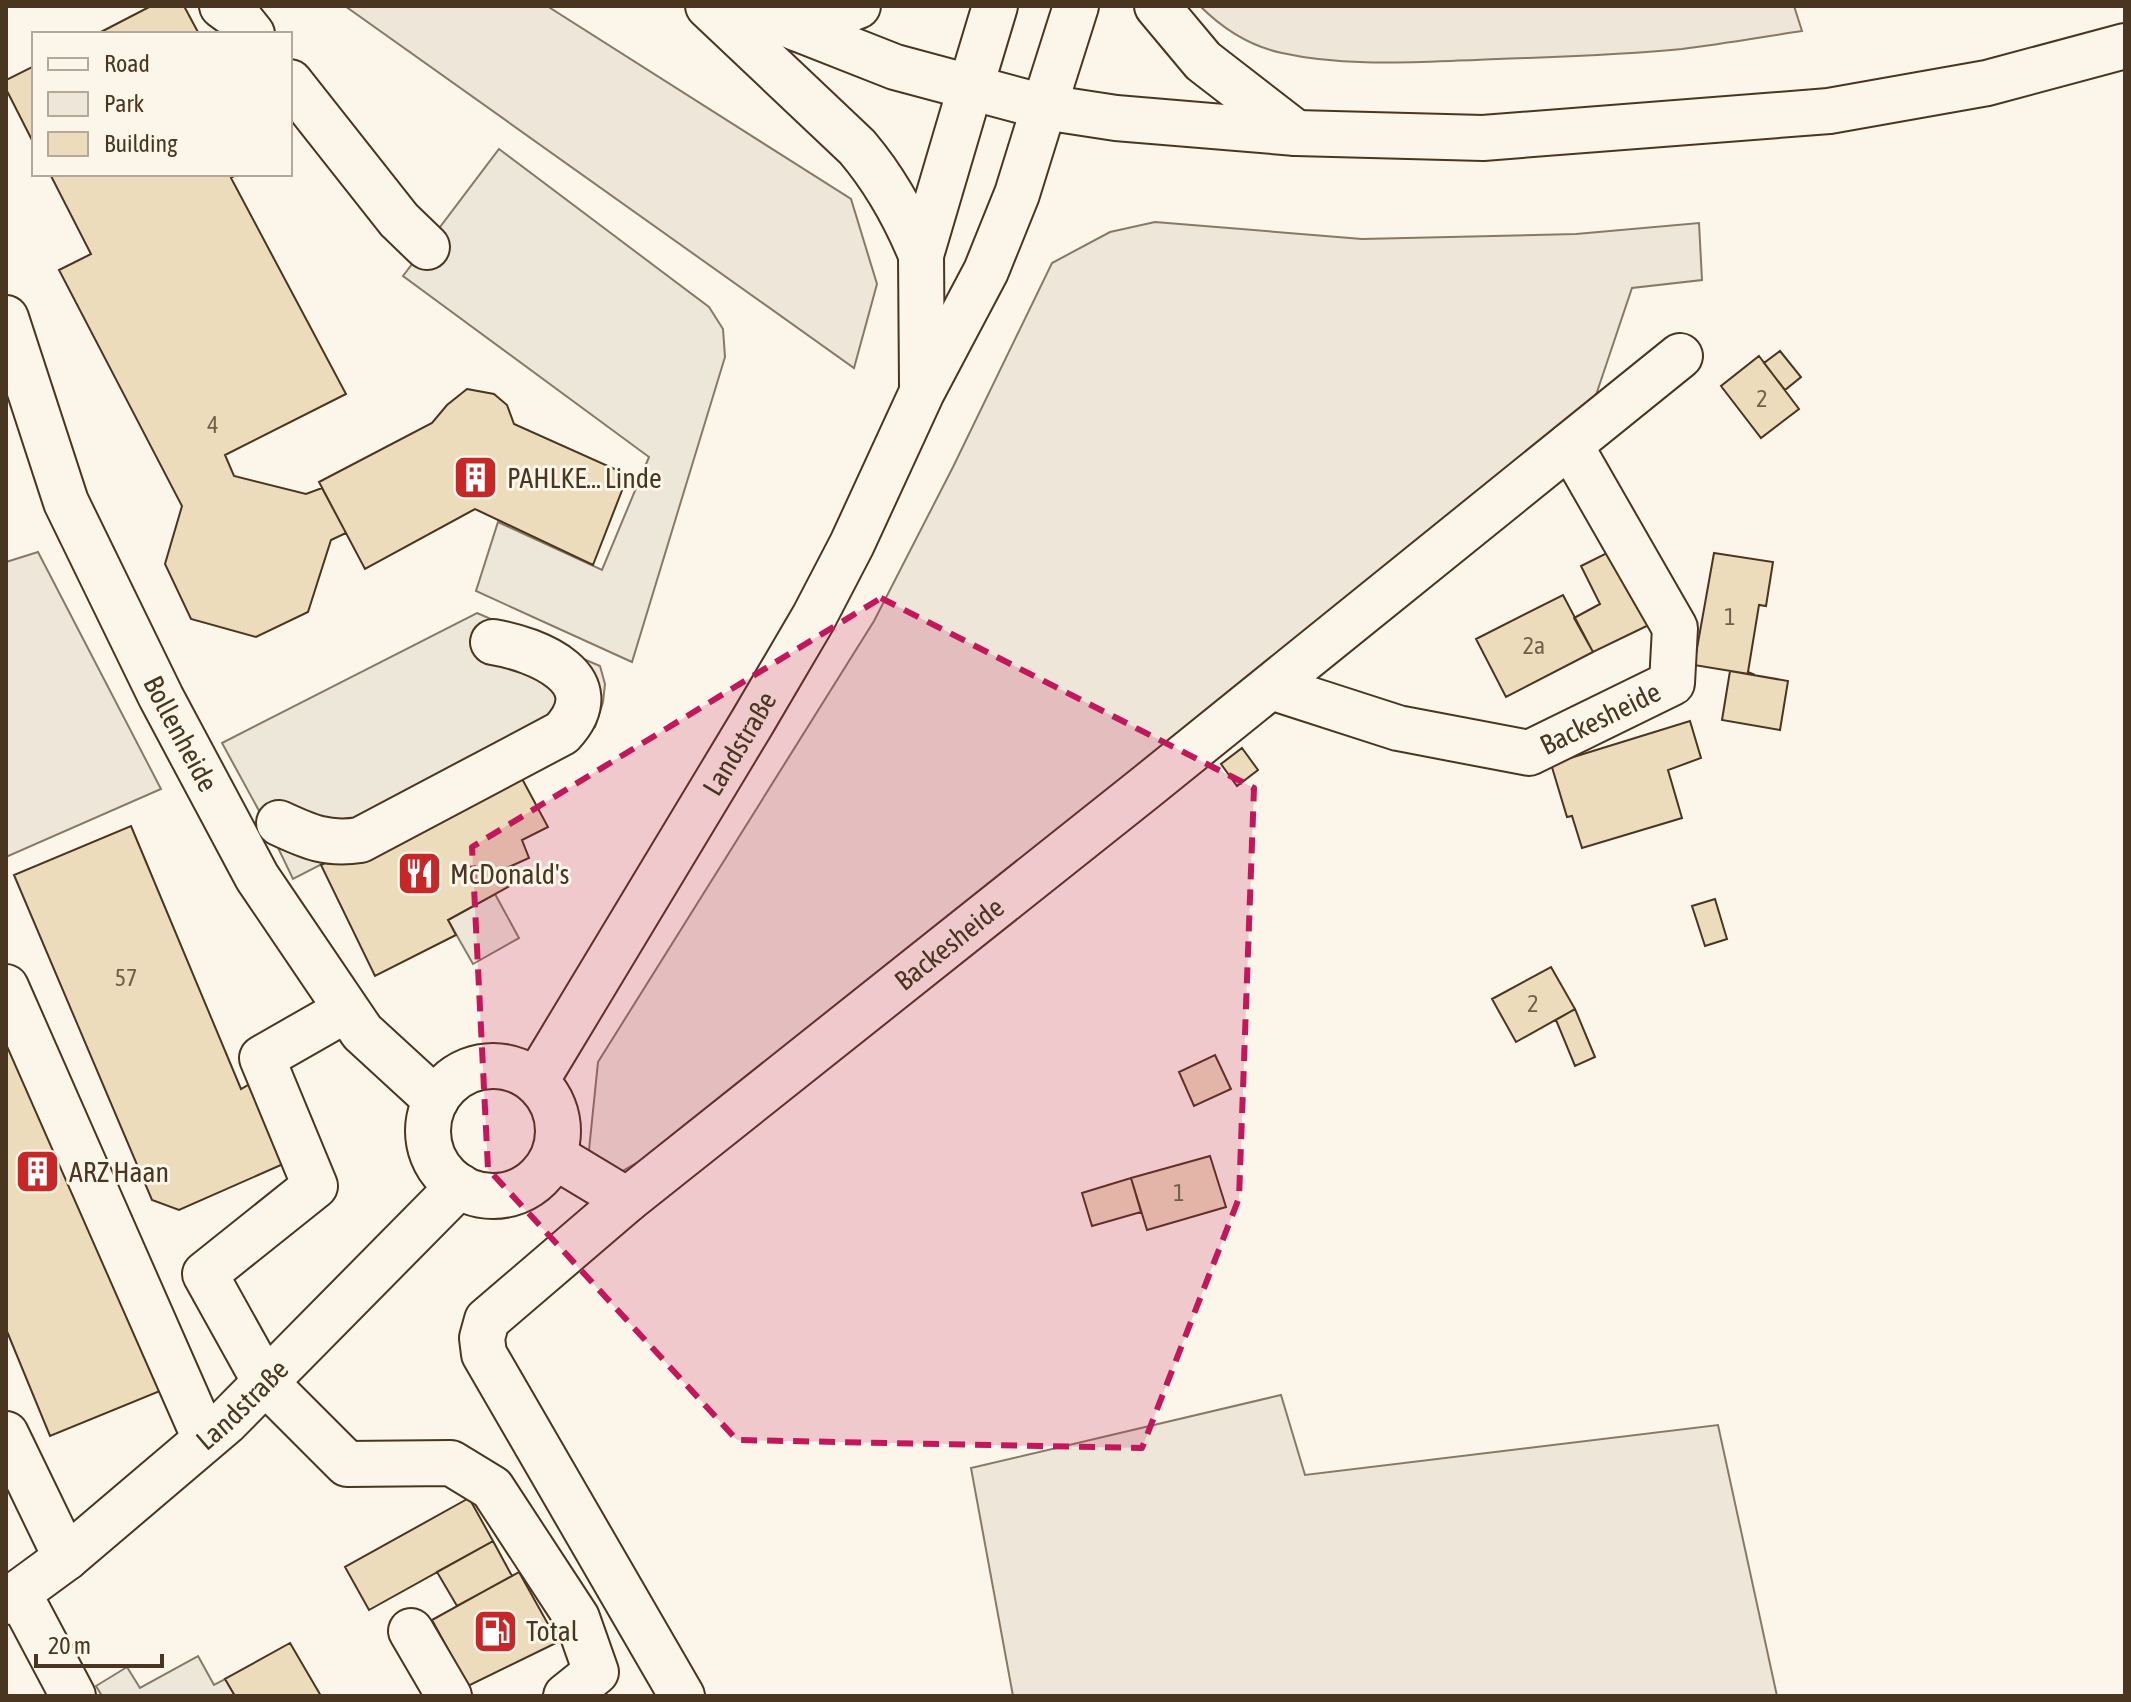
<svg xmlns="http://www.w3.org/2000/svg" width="2131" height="1702" viewBox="0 0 2131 1702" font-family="'Asap Condensed',sans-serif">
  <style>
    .green { fill: #ede6d9; stroke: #887966; stroke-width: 2 }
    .parking { fill: #ede7d9; stroke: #887966; stroke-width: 2 }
    .building { fill: #ecdcbc; stroke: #4a3520; stroke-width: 2 }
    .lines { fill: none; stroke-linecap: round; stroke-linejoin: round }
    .minor-casing { stroke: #4a3520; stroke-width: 48 }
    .major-casing { stroke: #4a3520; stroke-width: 48 }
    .highway-casing { stroke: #4a3520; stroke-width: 48 }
    .minor { stroke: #fbf6e9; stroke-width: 44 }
    .major { stroke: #fbf6e9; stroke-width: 44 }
    .highway { stroke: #fbf6e9; stroke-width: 44 }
    .marked { fill: #c2185b; fill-opacity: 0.2; stroke: #c2185b; stroke-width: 6; stroke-dasharray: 16 10; stroke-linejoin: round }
    .labels { text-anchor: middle; stroke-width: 6; stroke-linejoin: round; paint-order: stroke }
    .number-label { font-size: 24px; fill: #725f47 }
    .poi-label { font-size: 28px; fill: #4a3520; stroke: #fbf6e9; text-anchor: start }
    .street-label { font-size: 28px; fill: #4a3520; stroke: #fbf6e9 }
  </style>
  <rect width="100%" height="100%" fill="#fbf6e9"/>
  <!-- green -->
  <path class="green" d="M 345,6 L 547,6 L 851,199 L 877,284 L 854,368 Z
    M 1200,6 L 1794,6 L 1802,31 C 1762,37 1722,44 1682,49 C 1613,56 1544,57 1476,60 C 1412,62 1345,67 1282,53 C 1249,46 1223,29 1200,6 Z
    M 1155,222 L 1362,239 L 1576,234 L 1699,223 L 1702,280 L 1632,288 L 1596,395 L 684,1136 L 617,1174 L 589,1150 L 598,1062 L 874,621 L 953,467 L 1052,263 L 1110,232 Z
    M 38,552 L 161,789 L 6,857 L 6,562 Z
    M 495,894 L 519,938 L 473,964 L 448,920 Z
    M 1281,1395 L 1305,1475 L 1718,1425 L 1777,1696 L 1013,1696 L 971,1468 Z"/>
  <!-- parking -->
  <path class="parking" d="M 499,149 L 709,307 L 723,329 L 725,357 L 632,662 L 476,591 L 498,522 L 602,570 L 649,457 L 403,276 Z
    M 477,613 L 600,666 L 605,684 L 603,702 L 595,727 L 574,747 L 466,790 L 293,879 L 269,829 L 222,743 Z
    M 198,1656 L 214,1685 L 225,1679 L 235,1696 L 102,1696 L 96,1686 L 127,1667 L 140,1688 Z"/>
  <!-- building -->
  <path class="building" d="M 151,6 L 184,6 L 199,34 L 97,34 Z
    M 34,66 L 34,144 L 6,89 L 6,80 Z
    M 50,174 L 238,174 L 231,178 L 346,394 L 225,455 L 234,476 L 306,494 L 322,488 L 346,533 L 331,540 L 308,612 L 256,637 L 191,619 L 165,564 L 182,506 L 59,270 L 91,254 Z
    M 1780,351 L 1801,377 L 1785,390 L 1764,363 Z
    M 1759,356 L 1799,409 L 1761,438 L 1721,386 Z
    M 467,389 L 494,394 L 507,405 L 514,424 L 628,475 L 593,565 L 475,509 L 365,569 L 319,482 L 432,423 L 447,405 Z
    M 1615,549 L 1653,623 L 1593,652 L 1574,618 L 1600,604 L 1581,566 Z
    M 1714,553 L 1773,562 L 1766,606 L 1759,605 L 1748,672 L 1755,675 L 1694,665 Z
    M 1563,595 L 1593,652 L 1506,697 L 1476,639 Z
    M 1730,671 L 1788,681 L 1780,730 L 1722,720 Z
    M 1690,721 L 1701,758 L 1668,770 L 1682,818 L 1582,848 L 1572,816 L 1567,817 L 1551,764 Z
    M 1242,748 L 1258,770 L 1237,786 L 1221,764 Z
    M 520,775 L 548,827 L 522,840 L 529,858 L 509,867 L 517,882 L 448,920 L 456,935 L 375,976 L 321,865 L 466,790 Z
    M 131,826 L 241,1089 L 255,1081 L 290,1161 L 179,1210 L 152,1200 L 14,875 Z
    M 1715,899 L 1727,939 L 1705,946 L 1692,906 Z
    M 1551,967 L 1575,1009 L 1516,1042 L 1492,999 Z
    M 1575,1009 L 1595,1057 L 1575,1066 L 1556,1020 Z
    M 6,1015 L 160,1391 L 50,1436 L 6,1329 Z
    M 1215,1055 L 1231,1089 L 1194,1106 L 1179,1072 Z
    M 1210,1156 L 1226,1207 L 1147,1230 L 1131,1178 Z
    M 1131,1178 L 1141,1212 L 1092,1226 L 1082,1193 Z
    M 469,1498 L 493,1541 L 369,1610 L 345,1567 Z
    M 493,1541 L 512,1576 L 457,1606 L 437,1572 Z
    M 519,1572 L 558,1642 L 468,1686 L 432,1620 Z
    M 290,1643 L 321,1696 L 235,1696 L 225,1679 Z"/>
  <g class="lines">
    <defs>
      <g id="minor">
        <path d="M 222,6 L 240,19 L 252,34"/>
        <path d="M 290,82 L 399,220 L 427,247"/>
        <path id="s1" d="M 6,318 L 66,502 L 161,697 L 257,877 L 362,1032 L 436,1100"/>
        <path id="s2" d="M 1271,687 L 1398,728 L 1529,753 L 1672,683 L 1675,628 L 1570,445"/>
        <path d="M 279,823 C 309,837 327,845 360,840 L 562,733 C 612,679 536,649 493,642"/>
        <path d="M 6,987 L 205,1439"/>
        <path d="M 346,1010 L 262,1058 L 315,1186 L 205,1274 L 265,1382 L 347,1464 L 451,1463 L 492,1488 L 577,1618 L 596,1672 L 566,1696"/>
        <path d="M 554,1156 L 627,1200"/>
        <path d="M 6,1434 L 66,1558"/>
        <path d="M 19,1594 L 73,1696"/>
        <path d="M 411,1631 L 449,1696"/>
        <path id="s3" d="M 682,1696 L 484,1354 L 482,1338 L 487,1320 L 627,1200 L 1145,788 L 1680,356"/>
      </g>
      <g id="major">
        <path d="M 708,6 L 857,147 C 885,180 905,216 921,255"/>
        <path d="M 740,6 L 895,67 L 1044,107 L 1116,118 L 1296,133 L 1483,138 L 1829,111 L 1987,83 L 2125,46"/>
        <path d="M 922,386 L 921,255 L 970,89"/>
        <circle cx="493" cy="1131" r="65"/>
        <path id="s4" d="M 536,1081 L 753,721 L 814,617 L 852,544 L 922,392 L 986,271 L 1017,194 L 1044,107"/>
        <path id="s5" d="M 6,1602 L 66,1558 L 226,1422 L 459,1186"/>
      </g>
      <path id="highway" d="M 1157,6 L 1203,61 L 1296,133
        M 798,29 L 858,6
        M 970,89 L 995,6
        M 1044,107 L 1076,6"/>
    </defs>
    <!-- minor casing -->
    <use href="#minor" class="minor-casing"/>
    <!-- major casing -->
    <use href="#major" class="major-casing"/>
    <!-- highway casing -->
    <use href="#highway" class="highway-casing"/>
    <!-- minor -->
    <use href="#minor" class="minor"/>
    <!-- major -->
    <use href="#major" class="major"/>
    <!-- highway -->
    <use href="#highway" class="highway"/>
  </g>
  <!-- marked area -->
  <path class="marked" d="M 881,598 L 1254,788 L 1239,1198 L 1142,1448 L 737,1440 L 488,1169 L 472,847 Z"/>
  <!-- icons -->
  <defs>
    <symbol id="building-square" viewBox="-11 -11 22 22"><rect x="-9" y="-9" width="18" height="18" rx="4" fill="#c62828" stroke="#fbf6e9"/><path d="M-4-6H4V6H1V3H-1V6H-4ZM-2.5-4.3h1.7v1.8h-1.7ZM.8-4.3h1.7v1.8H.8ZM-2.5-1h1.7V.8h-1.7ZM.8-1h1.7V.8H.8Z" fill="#fff"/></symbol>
    <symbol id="restaurant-square" viewBox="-11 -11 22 22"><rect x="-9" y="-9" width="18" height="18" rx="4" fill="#c62828" stroke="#fbf6e9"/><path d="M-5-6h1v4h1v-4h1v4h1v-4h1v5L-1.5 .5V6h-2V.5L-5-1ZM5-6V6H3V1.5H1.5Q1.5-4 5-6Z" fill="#fff"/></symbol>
    <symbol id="fuel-square" viewBox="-11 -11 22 22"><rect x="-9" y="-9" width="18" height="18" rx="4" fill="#c62828" stroke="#fbf6e9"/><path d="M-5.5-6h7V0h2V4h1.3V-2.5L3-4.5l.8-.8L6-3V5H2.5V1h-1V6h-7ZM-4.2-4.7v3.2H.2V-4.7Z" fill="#fff"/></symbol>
  </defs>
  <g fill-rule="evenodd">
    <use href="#building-square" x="450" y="452" width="51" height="51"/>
    <use href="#restaurant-square" x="394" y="848" width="51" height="51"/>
    <use href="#building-square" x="12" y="1146" width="51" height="51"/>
    <use href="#fuel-square" x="470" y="1606" width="51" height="51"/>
  </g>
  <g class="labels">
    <!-- number labels -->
    <g class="number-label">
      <text x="1762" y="407">2</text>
      <text x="213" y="433">4</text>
      <text x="1730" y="625">1</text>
      <text x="1534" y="654">2a</text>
      <text x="126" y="986">57</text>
      <text x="1533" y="1012">2</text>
      <text x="1179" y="1201">1</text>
    </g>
    <!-- poi labels -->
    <g class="poi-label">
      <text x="507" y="488">PAHLKE... Linde</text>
      <text x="450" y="884">McDonald's</text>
      <text x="69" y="1182">ARZ Haan</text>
      <text x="526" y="1641">Total</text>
    </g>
    <!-- street labels -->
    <g class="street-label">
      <text dy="10" stroke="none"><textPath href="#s2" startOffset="346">Backesheide</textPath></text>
      <text dy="10" stroke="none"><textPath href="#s1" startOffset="452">Bollenheide</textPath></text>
      <text dy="10" stroke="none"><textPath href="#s4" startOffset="394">Landstraße</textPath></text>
      <text dy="10" stroke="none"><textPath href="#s3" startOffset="1026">Backesheide</textPath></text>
      <text dy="10" stroke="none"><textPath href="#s5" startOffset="308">Landstraße</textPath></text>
    </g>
  </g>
  <!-- border -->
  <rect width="2131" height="1702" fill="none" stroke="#4a3520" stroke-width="16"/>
  <!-- legend -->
  <rect x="32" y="32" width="260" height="144" fill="#fbf6e9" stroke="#b4a999" stroke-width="2"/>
  <rect x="48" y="58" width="40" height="12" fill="#fbf6e9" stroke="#b4a999" stroke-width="2"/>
  <text x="104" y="72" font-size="24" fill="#4a3520">Road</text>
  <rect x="48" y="92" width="40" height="24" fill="#ede6d9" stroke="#b4a999" stroke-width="2"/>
  <text x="104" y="112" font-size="24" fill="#4a3520">Park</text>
  <rect x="48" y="132" width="40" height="24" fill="#ecdcbc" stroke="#b4a999" stroke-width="2"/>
  <text x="104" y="152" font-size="24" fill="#4a3520">Building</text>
  <!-- scale -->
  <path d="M36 1654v12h126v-12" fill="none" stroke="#4a3520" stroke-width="4"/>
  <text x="48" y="1654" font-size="24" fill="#4a3520" stroke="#fbf6e9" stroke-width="6" paint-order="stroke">20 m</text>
</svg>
